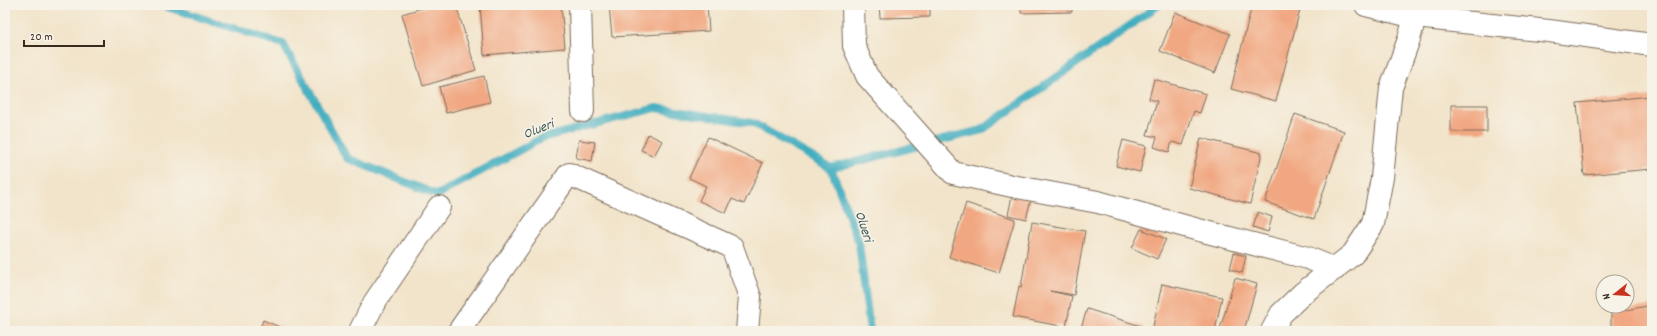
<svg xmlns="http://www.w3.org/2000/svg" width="1657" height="336" viewBox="0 0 1657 336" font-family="Dekko,sans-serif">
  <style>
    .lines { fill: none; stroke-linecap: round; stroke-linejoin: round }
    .stream { stroke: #41adbf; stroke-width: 8 }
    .building { fill: #f1a781 }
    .street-casing { stroke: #7b6b5a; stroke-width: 24 }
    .street { stroke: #fff; stroke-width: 22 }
    .labels { text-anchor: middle; stroke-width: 3; stroke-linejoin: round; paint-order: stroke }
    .water-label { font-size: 14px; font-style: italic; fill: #3d5856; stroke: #f7f3e8 }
  </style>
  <rect width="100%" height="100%" fill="#f7f3e8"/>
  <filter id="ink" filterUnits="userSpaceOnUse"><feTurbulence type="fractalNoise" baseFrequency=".025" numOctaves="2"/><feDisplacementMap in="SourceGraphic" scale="8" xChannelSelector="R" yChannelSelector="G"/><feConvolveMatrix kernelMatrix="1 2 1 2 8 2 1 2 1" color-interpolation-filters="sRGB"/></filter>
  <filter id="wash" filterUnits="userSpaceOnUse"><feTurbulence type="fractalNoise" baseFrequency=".012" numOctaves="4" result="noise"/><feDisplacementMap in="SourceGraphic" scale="16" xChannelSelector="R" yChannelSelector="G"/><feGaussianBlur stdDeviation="0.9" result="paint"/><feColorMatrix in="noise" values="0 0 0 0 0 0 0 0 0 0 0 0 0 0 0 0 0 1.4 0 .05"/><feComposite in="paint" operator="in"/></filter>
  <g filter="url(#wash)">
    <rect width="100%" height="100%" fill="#f2e4ca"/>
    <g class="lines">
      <!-- stream -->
      <path class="stream" d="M 161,5 L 283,44 L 347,158 L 437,195 L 542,138 L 656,108 L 753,123 L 831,168 L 859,243 L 870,331
        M 831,168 L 982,130 L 1159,5"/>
    </g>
    <g id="blocks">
      <!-- building -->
      <path class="building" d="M 432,5 L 456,5 L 476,70 L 423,86 L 402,14 Z
        M 480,5 L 561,5 L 565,48 L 484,55 Z
        M 609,5 L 707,5 L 709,31 L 612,37 Z
        M 879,5 L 930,5 L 930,17 L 880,18 Z
        M 1021,5 L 1071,5 L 1072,12 L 1021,13 Z
        M 1252,5 L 1301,6 L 1276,101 L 1231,89 Z
        M 1175,12 L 1230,34 L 1215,73 L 1160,51 Z
        M 484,76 L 490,102 L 446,113 L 439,87 Z
        M 1154,79 L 1206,94 L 1200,113 L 1194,111 L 1183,145 L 1172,142 L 1169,152 L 1154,147 L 1157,137 L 1147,135 L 1157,101 L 1149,99 Z
        M 1652,96 L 1652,169 L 1584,175 L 1577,103 Z
        M 1451,105 L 1487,105 L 1487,132 L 1451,132 Z
        M 1295,114 L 1344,131 L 1314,219 L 1265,202 Z
        M 648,134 L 662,141 L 654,156 L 641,150 Z
        M 708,137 L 763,163 L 744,204 L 732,199 L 726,213 L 699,201 L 706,186 L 689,178 Z
        M 1201,138 L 1262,153 L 1250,204 L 1189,188 Z
        M 579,140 L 595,142 L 592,161 L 576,158 Z
        M 1123,140 L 1146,146 L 1140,172 L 1116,166 Z
        M 1013,191 L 1032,195 L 1026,219 L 1008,215 Z
        M 966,203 L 1015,219 L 999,273 L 949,257 Z
        M 1258,212 L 1272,217 L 1268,232 L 1253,227 Z
        M 1032,222 L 1085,231 L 1074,295 L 1050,291 L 1072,296 L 1066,327 L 1013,317 L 1019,286 L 1021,287 Z
        M 1141,229 L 1166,239 L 1157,259 L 1132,248 Z
        M 1234,253 L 1246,256 L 1242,273 L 1230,269 Z
        M 1235,278 L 1257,284 L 1244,331 L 1227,331 L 1220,329 Z
        M 1162,284 L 1222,297 L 1215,331 L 1152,331 Z
        M 1652,305 L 1652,331 L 1611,331 L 1611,313 Z
        M 1087,309 L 1144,327 L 1143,331 L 1080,331 Z
        M 263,320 L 289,331 L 259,331 Z"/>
    </g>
  </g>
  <g filter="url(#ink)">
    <use href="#blocks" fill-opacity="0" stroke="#7b6b5a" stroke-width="1"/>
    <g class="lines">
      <defs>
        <path id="street" d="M 580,5 L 583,111
          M 853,5 L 854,46 L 867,76 L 953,173 L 1012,186 L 1098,202 L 1195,229 L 1308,258 L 1335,269
          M 1366,5 L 1415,17 L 1549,31 L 1652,45
          M 360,331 L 374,303 L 439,207
          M 459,331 L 569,174 L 732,247 L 750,297 L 747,331
          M 1272,331 L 1281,314 L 1303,293 L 1353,254 L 1373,224 L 1382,178 L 1391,88 L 1409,39 L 1415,17"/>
      </defs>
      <!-- street casing -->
      <use href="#street" class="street-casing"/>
      <!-- street -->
      <use href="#street" class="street"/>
    </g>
  </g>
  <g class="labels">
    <!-- water labels -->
    <g class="water-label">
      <text transform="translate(538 128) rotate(-22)" y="5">Olueri</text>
      <text transform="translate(865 226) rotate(72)" y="5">Olueri</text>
    </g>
  </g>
  <!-- margin -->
  <rect width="1657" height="336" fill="none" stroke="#f7f3e8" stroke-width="20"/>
  <!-- north arrow -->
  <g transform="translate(1615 294) rotate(253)"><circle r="19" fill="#f7f3e8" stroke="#aca397"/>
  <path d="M0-3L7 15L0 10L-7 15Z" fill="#c8321e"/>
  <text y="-6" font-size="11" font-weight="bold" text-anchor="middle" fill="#3b2a1e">N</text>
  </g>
  <!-- scale -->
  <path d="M24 40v6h80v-6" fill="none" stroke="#3b2a1e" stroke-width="2"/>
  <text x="30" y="40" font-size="12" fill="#3b2a1e" stroke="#f7f3e8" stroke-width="3" paint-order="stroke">20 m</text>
</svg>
